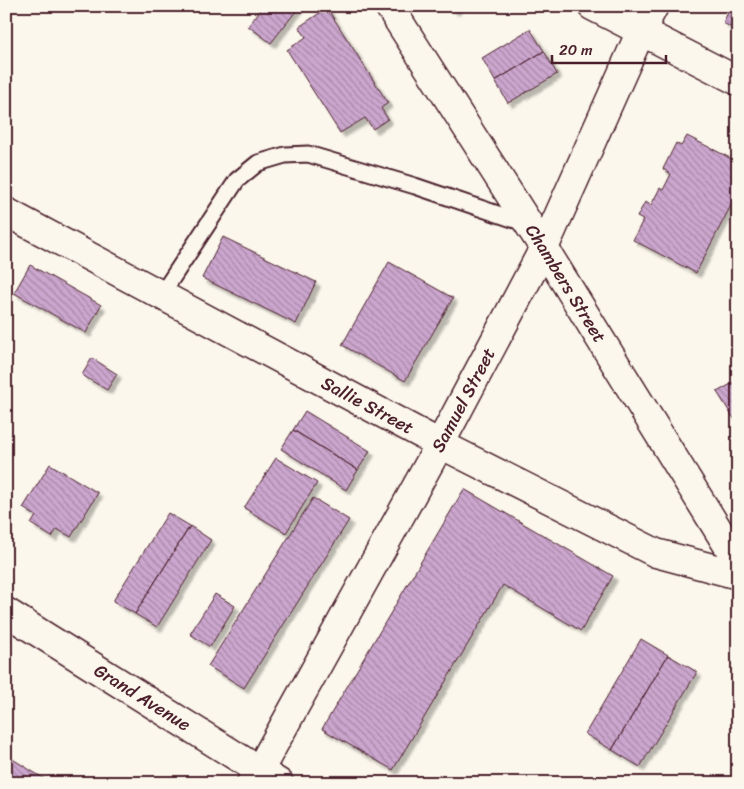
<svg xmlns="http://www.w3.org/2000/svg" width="744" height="789" viewBox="0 0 744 789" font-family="Sriracha,sans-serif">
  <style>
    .building { fill: url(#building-back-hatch); stroke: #4a1f2b; filter: url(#shadow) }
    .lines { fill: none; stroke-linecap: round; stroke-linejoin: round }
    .service-casing { stroke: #4a1f2b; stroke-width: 19 }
    .minor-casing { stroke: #4a1f2b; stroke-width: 31 }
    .tertiary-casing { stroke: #4a1f2b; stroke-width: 31 }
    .service { stroke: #fbf7ec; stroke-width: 15 }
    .minor { stroke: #fbf7ec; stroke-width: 28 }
    .tertiary { stroke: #fbf7ec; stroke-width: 28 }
    .labels { text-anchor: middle; stroke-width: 4.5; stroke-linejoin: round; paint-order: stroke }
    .street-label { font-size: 18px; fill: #4a1f2b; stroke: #fbf7ec }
  </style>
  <defs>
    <pattern id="building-back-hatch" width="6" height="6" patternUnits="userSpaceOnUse" patternTransform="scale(1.25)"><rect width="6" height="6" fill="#cba6ce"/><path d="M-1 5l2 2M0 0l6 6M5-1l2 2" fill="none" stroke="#a787a7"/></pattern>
    <filter id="shadow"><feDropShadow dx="4.5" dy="4.5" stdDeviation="1" flood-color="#0004"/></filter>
  </defs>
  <rect width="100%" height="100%" fill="#fbf7ec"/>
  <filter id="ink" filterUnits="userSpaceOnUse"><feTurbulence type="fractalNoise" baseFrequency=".02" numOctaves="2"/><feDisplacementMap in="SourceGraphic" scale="10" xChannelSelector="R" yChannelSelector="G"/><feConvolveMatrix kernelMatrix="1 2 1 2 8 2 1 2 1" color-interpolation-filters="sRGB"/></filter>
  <g filter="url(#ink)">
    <!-- building -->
    <path class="building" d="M 254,6 L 300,6 L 271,43 L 248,26 L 260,11 Z
      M 449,6 L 459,6 L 454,11 Z
      M 731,6 L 738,6 L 738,31 L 723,23 Z
      M 327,8 L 388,103 L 381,108 L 388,119 L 373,129 L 365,118 L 340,133 L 287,50 L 306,37 L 299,27 Z
      M 530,29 L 544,51 L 495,81 L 482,58 Z
      M 544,51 L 557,74 L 508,103 L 495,81 Z
      M 687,136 L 738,162 L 738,192 L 696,273 L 633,240 L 643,220 L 637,217 L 645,202 L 651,205 L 660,188 L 663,190 L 671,174 L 663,169 L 676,143 L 681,146 Z
      M 223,237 L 316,282 L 296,324 L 202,278 Z
      M 389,262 L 453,298 L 405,381 L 342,345 Z
      M 30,265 L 101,305 L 86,333 L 14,293 Z
      M 92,358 L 117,374 L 107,390 L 82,375 Z
      M 738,380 L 738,425 L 717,392 Z
      M 305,411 L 370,451 L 358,470 L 293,430 Z
      M 293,430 L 358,470 L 346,490 L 281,449 Z
      M 276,458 L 317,483 L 286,533 L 244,508 Z
      M 50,464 L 98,493 L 71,537 L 57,529 L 52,537 L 31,524 L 36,516 L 23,508 Z
      M 464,489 L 613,576 L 581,631 L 503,585 L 393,770 L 322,729 Z
      M 313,498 L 349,520 L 244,688 L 208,666 Z
      M 168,513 L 190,526 L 135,614 L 113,601 Z
      M 190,526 L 211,540 L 157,627 L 135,614 Z
      M 215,594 L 235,606 L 210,647 L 190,634 Z
      M 641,639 L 668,655 L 612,750 L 585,734 Z
      M 668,655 L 697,672 L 640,767 L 612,750 Z
      M 6,755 L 51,783 L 6,783 Z"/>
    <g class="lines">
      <defs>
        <path id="service" d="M 161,295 L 237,180 L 258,163 L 285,155 L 308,154 L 415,186 L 527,224"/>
        <g id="minor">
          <path d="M 592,6 L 738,81"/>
          <path id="s1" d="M 6,212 L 440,444 L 656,553 L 738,575"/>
          <path id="s2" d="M 6,612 L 279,783"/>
          <path id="s3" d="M 251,783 L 259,771 L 440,444 L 544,248 L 641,31 L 654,6"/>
        </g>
        <g id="tertiary">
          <path id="s4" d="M 389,6 L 544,248 L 738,562"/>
        </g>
      </defs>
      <!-- service casing -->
      <use href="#service" class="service-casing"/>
      <!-- minor casing -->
      <use href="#minor" class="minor-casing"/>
      <!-- tertiary casing -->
      <use href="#tertiary" class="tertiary-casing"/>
      <!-- service -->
      <use href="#service" class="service"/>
      <!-- minor -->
      <use href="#minor" class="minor"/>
      <!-- tertiary -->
      <use href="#tertiary" class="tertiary"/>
    </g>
  </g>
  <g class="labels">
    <!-- street labels -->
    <g class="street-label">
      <text dy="6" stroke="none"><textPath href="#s4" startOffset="329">Chambers Street</textPath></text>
      <text dy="6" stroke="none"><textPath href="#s3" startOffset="438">Samuel Street</textPath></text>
      <text dy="6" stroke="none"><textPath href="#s1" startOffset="410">Sallie Street</textPath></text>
      <text dy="6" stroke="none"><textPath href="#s2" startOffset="161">Grand Avenue</textPath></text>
    </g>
  </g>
  <!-- margin -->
  <rect width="744" height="789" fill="none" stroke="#fbf7ec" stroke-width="25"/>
  <rect x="12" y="12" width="719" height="764" fill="none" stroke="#4a1f2b" stroke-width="2" filter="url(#ink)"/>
  <!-- scale -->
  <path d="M552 55v8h114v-8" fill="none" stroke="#4a1f2b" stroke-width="2.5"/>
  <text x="559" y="55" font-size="15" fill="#4a1f2b" stroke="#fbf7ec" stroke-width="4" paint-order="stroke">20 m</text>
</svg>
